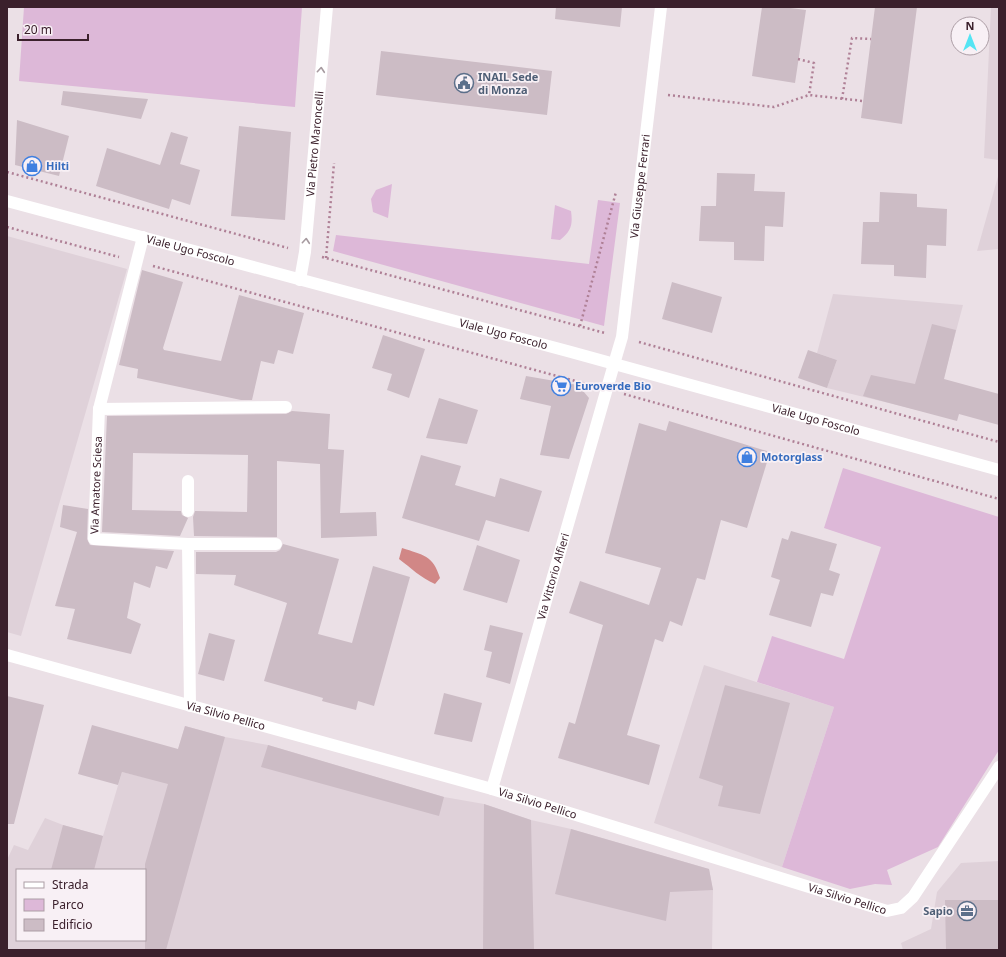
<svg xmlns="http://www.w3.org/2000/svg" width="1006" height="957" viewBox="0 0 1006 957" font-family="'Noto Sans',sans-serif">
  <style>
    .built { fill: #dfd1d9; fill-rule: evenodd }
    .green { fill: #ddb8d8 }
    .water { fill: #d18786 }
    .building { fill: #ccbcc5 }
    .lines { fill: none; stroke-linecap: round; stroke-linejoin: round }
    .path { stroke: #af8096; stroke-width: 2.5; stroke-dasharray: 2 3; stroke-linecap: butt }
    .lane { stroke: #fff; stroke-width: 12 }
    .street { stroke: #fff; stroke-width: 12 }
    .secondary { stroke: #fff; stroke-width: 12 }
    .oneway { stroke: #a79ba0 }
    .labels { text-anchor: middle; stroke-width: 3.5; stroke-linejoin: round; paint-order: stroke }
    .service-label { font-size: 11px; font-weight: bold; fill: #4e5e75; stroke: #f8f0f5; text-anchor: start }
    .street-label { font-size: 11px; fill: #3b202c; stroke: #f8f0f5 }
    .shop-label { font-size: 11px; font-weight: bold; fill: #366cbe; stroke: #f8f0f5; text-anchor: start }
  </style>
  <rect width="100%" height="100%" fill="#ebe0e6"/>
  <!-- built -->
  <path class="built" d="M 991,7 L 999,7 L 999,160 L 984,158 Z
    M 999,173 L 999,249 L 977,251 Z
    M 7,236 L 127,269 L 21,636 L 7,632 Z
    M 833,294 L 963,305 L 934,414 L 827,388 L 837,360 L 817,353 Z
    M 704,665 L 834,707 L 782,867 L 654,823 Z
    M 185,726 L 225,737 L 268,745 L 444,797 L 484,804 L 531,820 L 571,829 L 709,869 L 713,890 L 712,950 L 7,950 L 7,860 L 14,845 L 28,850 L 45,818 L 63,825 L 103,836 L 122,772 L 168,783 ZM 17,870 L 145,870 L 145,940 L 17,940 Z
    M 999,861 L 999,950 L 903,950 L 901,943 L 931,929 L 937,892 L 961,863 Z"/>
  <!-- green -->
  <path class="green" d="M 24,7 L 302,7 L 295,107 L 19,81 Z
    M 392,184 L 388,218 L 373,212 L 371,199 L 376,190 Z
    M 598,200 L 620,203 L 604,326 L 333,251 L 336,235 L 589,264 Z
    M 555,205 L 571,211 C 573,225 571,231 560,240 L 551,239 Z
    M 843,468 L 999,517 L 999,750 L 938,847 L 887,870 L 892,885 L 875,884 L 850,889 L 782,867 L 834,707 L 757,682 L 772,636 L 844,659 L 881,547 L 824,528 Z"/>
  <!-- water -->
  <path class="water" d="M 402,548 C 423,555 433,555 440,578 L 435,584 C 421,578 411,568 399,559 Z"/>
  <!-- building -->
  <path class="building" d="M 556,7 L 622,7 L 620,27 L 555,19 Z
    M 762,7 L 783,7 L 806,10 L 795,83 L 752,76 Z
    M 875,7 L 917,7 L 902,124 L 861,118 Z
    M 381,51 L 552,71 L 547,115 L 376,95 Z
    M 63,91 L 125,97 L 148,99 L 141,119 L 61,105 Z
    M 17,120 L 69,136 L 59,176 L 15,165 Z
    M 239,126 L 291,132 L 285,220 L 231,216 Z
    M 171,132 L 188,137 L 180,164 L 200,170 L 190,205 L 172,199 L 169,209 L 96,186 L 107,148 L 160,165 Z
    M 717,173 L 755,174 L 754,191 L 785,192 L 783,227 L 765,226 L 764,261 L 734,260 L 734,242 L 699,241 L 701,206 L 716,206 Z
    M 880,192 L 917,194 L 917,207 L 947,209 L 946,246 L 927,245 L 926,278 L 894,276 L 894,265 L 861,264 L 863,222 L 879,222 Z
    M 142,270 L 183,282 L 163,348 L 164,350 L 221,361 L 239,295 L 304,313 L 293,354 L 278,350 L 274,364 L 261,361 L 252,400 L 241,400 L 137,378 L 138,369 L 119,365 Z
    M 672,282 L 722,297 L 712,333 L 662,319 Z
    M 932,324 L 956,330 L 944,379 L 999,394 L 999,425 L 959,414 L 957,421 L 863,396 L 871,375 L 915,384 Z
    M 383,335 L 425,349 L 409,398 L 387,390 L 392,374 L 372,368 Z
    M 808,350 L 837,360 L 827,388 L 798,378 Z
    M 526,376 L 578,385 L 589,398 L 569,459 L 540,455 L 551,406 L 520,399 Z
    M 439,398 L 478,410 L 467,444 L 426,438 Z
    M 292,411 L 330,414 L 328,449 L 344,450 L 340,513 L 376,512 L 377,536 L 321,538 L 320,464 L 277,461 L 277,537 L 194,536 L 193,517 L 195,511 L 247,512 L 248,455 L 133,453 L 132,510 L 181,511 L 182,515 L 188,518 L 180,536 L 102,532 L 107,416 L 286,414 Z
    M 669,421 L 770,452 L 747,528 L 721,520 L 705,580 L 697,578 L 682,626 L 670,621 L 663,642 L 655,639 L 627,735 L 660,745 L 649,785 L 558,758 L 569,722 L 575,724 L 603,625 L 569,613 L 580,581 L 649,605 L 661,568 L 605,553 L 639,423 L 666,431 Z
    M 421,455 L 461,466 L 455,485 L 495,497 L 500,478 L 542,491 L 529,532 L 486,520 L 479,541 L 402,518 Z
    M 63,505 L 88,509 L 87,539 L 90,545 L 174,551 L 167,569 L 156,566 L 150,588 L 134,582 L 127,618 L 141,624 L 131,654 L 67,639 L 75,609 L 55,606 L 77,532 L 60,527 Z
    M 791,531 L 837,544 L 829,570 L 840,574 L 833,596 L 821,593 L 811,627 L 769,615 L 780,580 L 771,577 L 782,538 L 788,540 Z
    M 283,544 L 339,559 L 318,634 L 352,643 L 373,566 L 410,577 L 374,706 L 358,701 L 356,710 L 322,701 L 323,698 L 264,681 L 287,603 L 234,585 L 236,575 L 196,574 L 196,552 L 276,552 L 280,550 Z
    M 477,545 L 520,560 L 507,603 L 463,590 Z
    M 490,625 L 523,633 L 510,684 L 486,677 L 492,652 L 484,650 Z
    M 209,633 L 235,640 L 224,681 L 198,674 Z
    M 725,685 L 790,703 L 760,814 L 718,806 L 723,786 L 699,778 Z
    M 444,693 L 482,703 L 472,742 L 434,734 Z
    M 7,696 L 44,705 L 14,824 L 7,824 Z
    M 92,725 L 178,749 L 185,726 L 225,737 L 166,950 L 145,950 L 145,864 L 168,784 L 122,772 L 118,785 L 78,774 Z
    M 268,745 L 444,797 L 439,816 L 261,767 Z
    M 484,804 L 531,820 L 534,950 L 483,950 Z
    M 63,825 L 103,836 L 94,870 L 51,870 Z
    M 571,829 L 709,869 L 713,890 L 670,892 L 666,921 L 555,894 Z
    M 945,900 L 999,900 L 999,950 L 946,950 Z"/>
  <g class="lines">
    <!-- path -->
    <path class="path" d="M 798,59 L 814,63 L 809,95
      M 668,95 L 774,107 L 809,95 L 863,101
      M 842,99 L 852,38 L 871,39
      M 7,172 L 288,248
      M 7,227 L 119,257
      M 322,257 L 605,333
      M 326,258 L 334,163
      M 153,266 L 590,385
      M 580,326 L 616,192
      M 639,342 L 999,442
      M 624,394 L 999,499"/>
    <!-- lane -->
    <g class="lane">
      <path d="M 188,481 L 188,511"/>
      <path id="s1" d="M 276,544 L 188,544 L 94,539 L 99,409 L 286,407"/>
    </g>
    <!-- street -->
    <g class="street">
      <path id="s2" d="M 300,280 L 305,252 L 327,7"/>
      <path d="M 99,409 L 143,237"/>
      <path d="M 188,544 L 190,706"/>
      <path id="s3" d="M 7,655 L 492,789 L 887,911 L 901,908 L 913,897 L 999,767"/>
      <path id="s4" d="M 492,789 L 614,364"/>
    </g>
    <!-- secondary -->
    <g class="secondary">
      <path id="s5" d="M 7,201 L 571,352 L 999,470"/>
      <path id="s6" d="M 614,364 L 622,337 L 661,7"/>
    </g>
  </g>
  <!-- one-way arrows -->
  <defs><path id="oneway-chevron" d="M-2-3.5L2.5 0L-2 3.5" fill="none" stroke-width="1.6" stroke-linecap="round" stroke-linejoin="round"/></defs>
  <g class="oneway">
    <use href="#oneway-chevron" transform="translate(321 70) rotate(-85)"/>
    <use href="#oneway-chevron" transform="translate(306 241) rotate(-85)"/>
  </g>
  <!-- icons -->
  <defs>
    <symbol id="civic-ring" viewBox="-11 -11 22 22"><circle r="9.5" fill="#f8f0f5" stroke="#5c6f8a" stroke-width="1.5"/><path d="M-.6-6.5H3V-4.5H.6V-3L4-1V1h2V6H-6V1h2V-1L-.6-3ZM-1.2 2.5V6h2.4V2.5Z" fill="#5c6f8a"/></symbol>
    <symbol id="shop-ring" viewBox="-11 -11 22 22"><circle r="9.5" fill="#f8f0f5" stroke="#3f7fe0" stroke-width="1.5"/><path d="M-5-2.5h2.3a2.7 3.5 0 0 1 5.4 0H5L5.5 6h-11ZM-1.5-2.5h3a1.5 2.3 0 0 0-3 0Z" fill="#3f7fe0"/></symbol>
    <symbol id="supermarket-ring" viewBox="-11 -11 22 22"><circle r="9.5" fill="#f8f0f5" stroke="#3f7fe0" stroke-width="1.5"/><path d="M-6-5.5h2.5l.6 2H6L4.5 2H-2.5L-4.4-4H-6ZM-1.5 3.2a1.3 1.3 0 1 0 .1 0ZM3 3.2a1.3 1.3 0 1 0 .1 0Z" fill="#3f7fe0"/></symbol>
    <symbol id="office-ring" viewBox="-11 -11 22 22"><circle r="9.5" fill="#f8f0f5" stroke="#5c6f8a" stroke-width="1.5"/><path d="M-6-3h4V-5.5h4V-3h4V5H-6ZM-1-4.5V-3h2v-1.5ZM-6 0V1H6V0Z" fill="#5c6f8a"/></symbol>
  </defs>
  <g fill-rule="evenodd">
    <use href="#civic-ring" x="453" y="72" width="22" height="22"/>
    <use href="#shop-ring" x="21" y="155" width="22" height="22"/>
    <use href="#supermarket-ring" x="550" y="375" width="22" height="22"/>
    <use href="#shop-ring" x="736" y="446" width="22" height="22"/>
    <use href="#office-ring" x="956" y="900" width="22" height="22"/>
  </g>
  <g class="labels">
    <!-- service labels -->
    <g class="service-label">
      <text x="478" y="81">INAIL Sede<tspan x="478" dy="13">di Monza</tspan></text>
      <text x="953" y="915" text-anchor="end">Sapio</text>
    </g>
    <!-- street labels -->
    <g class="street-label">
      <text dy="4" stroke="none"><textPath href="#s2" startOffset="137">Via Pietro Maroncelli</textPath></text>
      <text dy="4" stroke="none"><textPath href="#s6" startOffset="180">Via Giuseppe Ferrari</textPath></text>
      <text dy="4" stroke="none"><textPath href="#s5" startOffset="190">Viale Ugo Foscolo</textPath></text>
      <text dy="4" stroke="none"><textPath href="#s5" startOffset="514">Viale Ugo Foscolo</textPath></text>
      <text dy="4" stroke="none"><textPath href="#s5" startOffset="838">Viale Ugo Foscolo</textPath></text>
      <text dy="4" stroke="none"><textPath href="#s1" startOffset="236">Via Amatore Sciesa</textPath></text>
      <text dy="4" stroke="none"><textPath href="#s4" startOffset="221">Via Vittorio Alfieri</textPath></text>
      <text dy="4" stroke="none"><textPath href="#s3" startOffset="227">Via Silvio Pellico</textPath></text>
      <text dy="4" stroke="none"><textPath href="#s3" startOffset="551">Via Silvio Pellico</textPath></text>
      <text dy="4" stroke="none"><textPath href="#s3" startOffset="875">Via Silvio Pellico</textPath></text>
    </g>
    <!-- shop labels -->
    <g class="shop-label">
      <text x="46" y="170">Hilti</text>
      <text x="575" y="390">Euroverde Bio</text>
      <text x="761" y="461">Motorglass</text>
    </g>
  </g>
  <!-- border -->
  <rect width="1006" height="957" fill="none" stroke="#3b202c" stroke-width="16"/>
  <!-- legend -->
  <rect x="16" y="869" width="130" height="72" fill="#f8f0f5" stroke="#ac9da5"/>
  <rect x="24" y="882" width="20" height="6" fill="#ffffff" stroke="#ac9da5"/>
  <text x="52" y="889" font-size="12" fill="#3b202c">Strada</text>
  <rect x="24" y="899" width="20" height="12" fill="#ddb8d8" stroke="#ac9da5"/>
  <text x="52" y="909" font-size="12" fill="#3b202c">Parco</text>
  <rect x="24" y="919" width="20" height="12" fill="#ccbcc5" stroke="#ac9da5"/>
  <text x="52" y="929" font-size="12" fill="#3b202c">Edificio</text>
  <!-- north arrow -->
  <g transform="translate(970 36)"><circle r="19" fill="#f8f0f5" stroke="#ac9da5"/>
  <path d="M0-3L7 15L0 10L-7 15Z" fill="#55e4f3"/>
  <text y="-6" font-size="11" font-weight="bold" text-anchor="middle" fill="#3b202c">N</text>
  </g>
  <!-- scale -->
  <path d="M18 34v6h70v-6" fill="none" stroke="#3b202c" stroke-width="2"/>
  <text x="24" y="34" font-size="12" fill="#3b202c" stroke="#f8f0f5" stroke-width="3" paint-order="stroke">20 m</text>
</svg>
